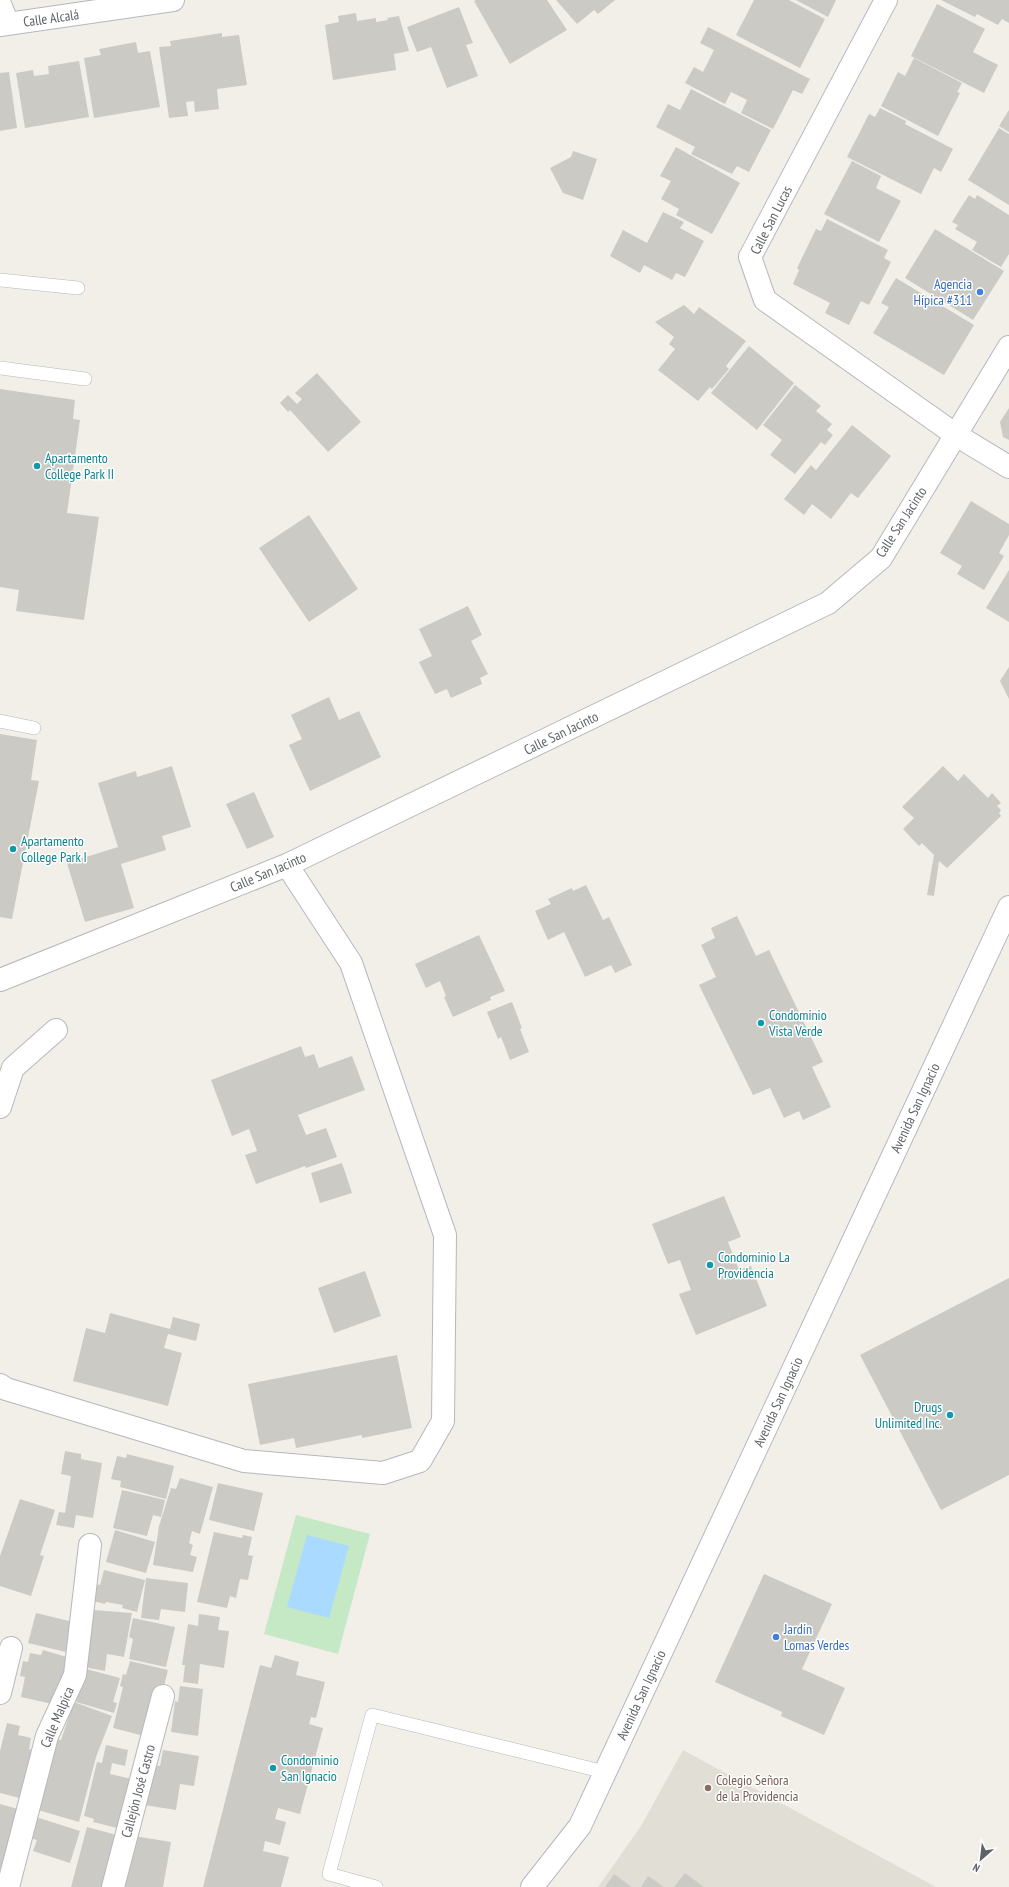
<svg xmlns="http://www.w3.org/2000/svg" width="1009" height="1887" viewBox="0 0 1009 1887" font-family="'PT Sans Narrow',sans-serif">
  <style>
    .education { fill: #e1ded6 }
    .green { fill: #c5e8c5 }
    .water { fill: #aadaff }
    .building { fill: #cccac5 }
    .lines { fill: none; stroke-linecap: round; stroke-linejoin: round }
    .service-casing { stroke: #b5b8bc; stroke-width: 14 }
    .minor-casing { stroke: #b5b8bc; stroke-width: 24 }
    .tertiary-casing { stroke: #b5b8bc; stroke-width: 24 }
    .service { stroke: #fff; stroke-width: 13 }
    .minor { stroke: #fff; stroke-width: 22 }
    .tertiary { stroke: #fff; stroke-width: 22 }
    .shop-dot { fill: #3f7fe0; stroke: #fff; stroke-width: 1.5 }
    .culture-dot { fill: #0f9aa8; stroke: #fff; stroke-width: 1.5 }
    .education-dot { fill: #8d6e63; stroke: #fff; stroke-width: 1.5 }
    .labels { text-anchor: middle; stroke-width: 3; stroke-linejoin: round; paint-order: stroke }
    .street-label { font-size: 14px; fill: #5f6368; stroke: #fff }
    .shop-label { font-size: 14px; fill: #366cbe; stroke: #fff; text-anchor: end }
    .culture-label { font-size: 14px; fill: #0d838f; stroke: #fff; text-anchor: start }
    .education-label { font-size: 14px; fill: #785e54; stroke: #fff; text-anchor: start }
  </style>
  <rect width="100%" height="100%" fill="#f1efe8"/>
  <!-- education -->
  <path class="education" d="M 683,1750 L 936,1887 L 598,1887 L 641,1826 Z"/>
  <!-- green -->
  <path class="green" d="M 296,1515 L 370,1534 L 338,1654 L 264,1634 Z"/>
  <!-- water -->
  <path class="water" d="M 307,1535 L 349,1546 L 329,1618 L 287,1607 Z"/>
  <!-- building -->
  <path class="building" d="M 476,0 L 547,0 L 567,30 L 510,64 L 474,1 Z
    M 556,0 L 615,0 L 598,14 L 594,10 L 577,24 Z
    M 754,0 L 789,0 L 825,19 L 800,68 L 736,35 Z
    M 796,0 L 836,0 L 828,17 Z
    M 941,0 L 1009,0 L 1009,23 L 1002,19 L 998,25 L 977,14 L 975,17 Z
    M 937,4 L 985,29 L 973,52 L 998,65 L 984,93 L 911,56 Z
    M 459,7 L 473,43 L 466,45 L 478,76 L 447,88 L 431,47 L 417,52 L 407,27 Z
    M 356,13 L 357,21 L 376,18 L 376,22 L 388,20 L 387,18 L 399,16 L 409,51 L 394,54 L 396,70 L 333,80 L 325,25 L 339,22 L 338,16 Z
    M 708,27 L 810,79 L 802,94 L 793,90 L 773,129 L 741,113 L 747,100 L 731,92 L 725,104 L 685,83 L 694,67 L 703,72 L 714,50 L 700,43 Z
    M 222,33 L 222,37 L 239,35 L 247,85 L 217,89 L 219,109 L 195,112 L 194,101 L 186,102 L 188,116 L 169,118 L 159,47 L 171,46 L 170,41 Z
    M 136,42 L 138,53 L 150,51 L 160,107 L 94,118 L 84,58 L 101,55 L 99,49 Z
    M 914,58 L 962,83 L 957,92 L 960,93 L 938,136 L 881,106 L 898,72 L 905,76 Z
    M 79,61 L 89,117 L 25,128 L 16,73 L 33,70 L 34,76 L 49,74 L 48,66 Z
    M 9,72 L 17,128 L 0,131 L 0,73 Z
    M 691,89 L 771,130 L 749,172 L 737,166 L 732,174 L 691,154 L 695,147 L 656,127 L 668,104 L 680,110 Z
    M 880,108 L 906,121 L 905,124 L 953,149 L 941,172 L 934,168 L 921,194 L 847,157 L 869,114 L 875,117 Z
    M 1009,110 L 1009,132 L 999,126 Z
    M 999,128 L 1009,134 L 1009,205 L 968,180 Z
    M 676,147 L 740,183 L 712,234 L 676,215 L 679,209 L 661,199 L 671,181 L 660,176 Z
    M 573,151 L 597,159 L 583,200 L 563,193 L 550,168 L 571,157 Z
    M 852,161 L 881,176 L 876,188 L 901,201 L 879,242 L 824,214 Z
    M 969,195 L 975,199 L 977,195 L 1009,215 L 1009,254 L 1001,267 L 972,250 L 977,242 L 955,229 L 958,225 L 952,222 Z
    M 663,212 L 684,222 L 680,228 L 704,241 L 685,277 L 676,273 L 672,280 L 644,265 L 640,273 L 610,256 L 623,230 L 647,243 Z
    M 827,219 L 888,250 L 884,258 L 891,262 L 869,305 L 861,301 L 849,325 L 825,313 L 830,303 L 793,284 L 799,270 L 797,268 L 816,229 L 821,231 Z
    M 935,229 L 1004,271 L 973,320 L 905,278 Z
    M 896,278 L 974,325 L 944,375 L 873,333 L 889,307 L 881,303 Z
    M 684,305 L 694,314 L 699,307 L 746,341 L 726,366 L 729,369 L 712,389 L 710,387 L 698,401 L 658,370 L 675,349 L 669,344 L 674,337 L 655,322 Z
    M 749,346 L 794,383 L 757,430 L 711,393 Z
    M 317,373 L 361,422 L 328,452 L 290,410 L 288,412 L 280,403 L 288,395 L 297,404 L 302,399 L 295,393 Z
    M 795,385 L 821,406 L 816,411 L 832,424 L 827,430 L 833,435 L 825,445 L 821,442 L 795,474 L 770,455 L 782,440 L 763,425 Z
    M 0,389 L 75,400 L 73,419 L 80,420 L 67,513 L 99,517 L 84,620 L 16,611 L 19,590 L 0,587 Z
    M 1009,408 L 1009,440 L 1003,437 L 1000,422 Z
    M 852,425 L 891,456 L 858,498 L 851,493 L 831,519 L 812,504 L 804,515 L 784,499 L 811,465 L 816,470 Z
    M 971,501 L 1009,524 L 1009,535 L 999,553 L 1004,556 L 984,590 L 957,574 L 962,566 L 940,553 Z
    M 309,515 L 358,589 L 309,622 L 259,548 Z
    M 1009,570 L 1009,622 L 986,608 Z
    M 468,606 L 482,635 L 471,641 L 488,674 L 480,678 L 482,684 L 451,698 L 447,689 L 435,694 L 419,662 L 432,656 L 419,629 Z
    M 1009,667 L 1009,699 L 1000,681 Z
    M 329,697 L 339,720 L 359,711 L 381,757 L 310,791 L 289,745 L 302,739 L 291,715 Z
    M 0,734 L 37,740 L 31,780 L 39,781 L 12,919 L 0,917 Z
    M 172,766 L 191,827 L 162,836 L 166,850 L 121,864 L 134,908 L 85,922 L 67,863 L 118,847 L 98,783 L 136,771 L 137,777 Z
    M 943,766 L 958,781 L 964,774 L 988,798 L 992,793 L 1001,803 L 997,806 L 1001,810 L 999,813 L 1001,816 L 947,868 L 939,861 L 934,896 L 927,895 L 934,855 L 922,843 L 919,846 L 903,829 L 914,818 L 902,807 Z
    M 254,792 L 274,837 L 247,849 L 226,804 Z
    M 586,885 L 603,920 L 609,917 L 632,965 L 615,973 L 611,965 L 585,977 L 564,932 L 548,940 L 535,911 L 551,904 L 548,899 L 572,888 L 573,891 Z
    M 737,916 L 756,956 L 769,950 L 823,1062 L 812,1067 L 831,1107 L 803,1120 L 799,1111 L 784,1118 L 770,1088 L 753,1095 L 699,985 L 716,977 L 701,945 L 715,938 L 711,928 Z
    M 479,935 L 505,991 L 490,997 L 491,1000 L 453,1017 L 444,997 L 446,996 L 440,981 L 426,988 L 415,964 Z
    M 512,1002 L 522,1028 L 520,1029 L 529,1052 L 510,1060 L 501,1037 L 498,1039 L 487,1012 Z
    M 301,1046 L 305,1057 L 314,1054 L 319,1068 L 352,1056 L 365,1090 L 298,1115 L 306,1135 L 326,1128 L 337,1157 L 306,1168 L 305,1166 L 256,1184 L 245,1155 L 257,1151 L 249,1129 L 232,1136 L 211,1080 Z
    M 342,1163 L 352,1193 L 320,1203 L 311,1173 Z
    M 724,1196 L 741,1237 L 728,1242 L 739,1270 L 751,1266 L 767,1306 L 696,1335 L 679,1294 L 691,1290 L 680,1260 L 668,1264 L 652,1224 Z
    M 365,1271 L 381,1316 L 334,1333 L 318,1288 Z
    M 1009,1278 L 1009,1475 L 941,1510 L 860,1355 Z
    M 110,1313 L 170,1329 L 173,1317 L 200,1324 L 196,1341 L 168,1334 L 164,1348 L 182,1353 L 168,1406 L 73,1381 L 86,1328 L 105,1333 Z
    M 397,1355 L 412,1428 L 362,1438 L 362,1435 L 296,1448 L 294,1438 L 260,1445 L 248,1384 Z
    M 65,1451 L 81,1454 L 81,1459 L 102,1463 L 93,1518 L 76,1515 L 74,1528 L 56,1525 L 59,1512 L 65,1513 L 71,1476 L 61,1474 Z
    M 127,1454 L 174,1466 L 166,1499 L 120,1487 L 121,1481 L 111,1479 L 117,1456 L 126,1458 Z
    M 180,1478 L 213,1487 L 200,1534 L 192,1531 L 189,1543 L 193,1545 L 190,1555 L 197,1557 L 193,1572 L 153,1565 L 159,1526 L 171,1488 L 176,1489 Z
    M 218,1483 L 263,1493 L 254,1531 L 209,1520 Z
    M 122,1490 L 165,1500 L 161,1517 L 153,1515 L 147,1536 L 113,1528 Z
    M 20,1499 L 55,1510 L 40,1555 L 44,1556 L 31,1596 L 0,1586 L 0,1556 Z
    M 115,1530 L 155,1542 L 146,1573 L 106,1562 Z
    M 214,1532 L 242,1538 L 243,1535 L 252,1537 L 248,1555 L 253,1556 L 248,1580 L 240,1579 L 236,1598 L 230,1596 L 227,1608 L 197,1602 Z
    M 104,1570 L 145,1580 L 137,1612 L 122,1608 L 123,1605 L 106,1602 L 105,1604 L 93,1601 L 96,1584 L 100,1585 Z
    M 764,1574 L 832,1604 L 802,1669 L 845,1688 L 824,1735 L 781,1716 L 782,1712 L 715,1682 Z
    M 146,1578 L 188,1583 L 185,1612 L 161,1609 L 159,1620 L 141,1618 Z
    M 93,1610 L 132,1613 L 124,1657 L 107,1654 L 105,1671 L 84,1667 Z
    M 36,1613 L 73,1622 L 66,1652 L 28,1643 Z
    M 199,1614 L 220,1617 L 218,1630 L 229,1631 L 224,1668 L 200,1664 L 198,1684 L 183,1682 L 185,1665 L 182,1665 L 188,1624 L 198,1626 Z
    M 133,1618 L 175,1627 L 166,1667 L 129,1659 L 133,1639 L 129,1637 Z
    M 43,1650 L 70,1658 L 57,1705 L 21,1697 L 25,1677 L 20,1676 L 23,1661 L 28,1662 L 30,1653 L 41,1655 Z
    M 275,1655 L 299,1662 L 296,1675 L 325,1682 L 316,1718 L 311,1717 L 309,1724 L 323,1728 L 300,1814 L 278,1808 L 275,1819 L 286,1822 L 280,1845 L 265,1841 L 263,1851 L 289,1857 L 281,1887 L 203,1887 L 260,1665 L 271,1668 Z
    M 130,1661 L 168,1670 L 164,1686 L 157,1685 L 144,1736 L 113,1728 L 123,1687 L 120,1686 L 123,1674 L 126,1675 Z
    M 86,1669 L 120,1678 L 113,1702 L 117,1703 L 114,1713 L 76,1702 Z
    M 180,1686 L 203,1689 L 198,1736 L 171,1732 L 175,1701 L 178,1702 Z
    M 74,1702 L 112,1716 L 96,1757 L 79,1822 L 38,1810 L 57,1739 L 61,1740 Z
    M 7,1723 L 20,1726 L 18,1735 L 31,1738 L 29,1749 L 34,1751 L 23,1799 L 0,1793 L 0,1751 Z
    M 106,1745 L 128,1750 L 125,1766 L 112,1763 L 110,1774 L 132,1779 L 121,1829 L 93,1822 L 94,1819 L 84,1816 L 97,1762 L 102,1763 Z
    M 163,1750 L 199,1756 L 194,1786 L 180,1784 L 176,1810 L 144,1805 L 150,1764 L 160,1766 Z
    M 0,1804 L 22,1810 L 6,1869 L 0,1868 Z
    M 36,1817 L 80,1831 L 70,1863 L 33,1851 L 37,1840 L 30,1838 Z
    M 87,1827 L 124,1837 L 107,1887 L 71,1887 Z
    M 134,1836 L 171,1842 L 163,1887 L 125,1887 Z
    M 685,1873 L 704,1887 L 674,1887 Z
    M 614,1874 L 632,1887 L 605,1887 Z
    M 648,1876 L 664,1887 L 641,1887 Z"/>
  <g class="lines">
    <defs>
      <path id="service" d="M 0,280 L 78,288
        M 0,368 L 85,379
        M 0,721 L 34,728
        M 376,1887 L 329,1874 L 372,1715 L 605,1772"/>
      <path id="minor" d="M 886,0 L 750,257 L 765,300 L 956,435 L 1009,467
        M 0,4 L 8,24
        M 0,25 L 173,0
        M 0,980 L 287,865 L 828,603 L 881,558 L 1009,347
        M 0,1107 L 13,1068 L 56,1030
        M 0,1385 L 6,1389 L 244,1461 L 383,1473 L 420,1461 L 443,1421 L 445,1235 L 351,963 L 287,865
        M 0,1693 L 11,1648
        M 8,1887 L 47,1736 L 75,1675 L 90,1545
        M 113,1887 L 163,1696"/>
      <path id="tertiary" d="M 532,1887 L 580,1826 L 1009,907"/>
    </defs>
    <!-- service casing -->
    <use href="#service" class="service-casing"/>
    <!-- minor casing -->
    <use href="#minor" class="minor-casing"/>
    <!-- tertiary casing -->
    <use href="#tertiary" class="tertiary-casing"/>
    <!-- service -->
    <use href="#service" class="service"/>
    <!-- minor -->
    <use href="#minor" class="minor"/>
    <!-- tertiary -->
    <use href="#tertiary" class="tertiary"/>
  </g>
  <!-- markers -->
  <g class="shop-dot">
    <circle cx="980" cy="292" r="4"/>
    <circle cx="776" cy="1637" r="4"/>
  </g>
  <g class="culture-dot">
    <circle cx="37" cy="466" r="4"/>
    <circle cx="13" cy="849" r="4"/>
    <circle cx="761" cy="1023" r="4"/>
    <circle cx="710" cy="1265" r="4"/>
    <circle cx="950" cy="1415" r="4"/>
    <circle cx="273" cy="1768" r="4"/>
  </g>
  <circle class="education-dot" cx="708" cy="1788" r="4"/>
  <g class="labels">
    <!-- street labels -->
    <g class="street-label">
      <text transform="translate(51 18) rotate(-8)" y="5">Calle Alcalá</text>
      <text transform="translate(771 220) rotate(-63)" y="5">Calle San Lucas</text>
      <text transform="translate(901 522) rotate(-57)" y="5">Calle San Jacinto</text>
      <text transform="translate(561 733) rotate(-26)" y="5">Calle San Jacinto</text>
      <text transform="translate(268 872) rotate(-23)" y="5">Calle San Jacinto</text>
      <text transform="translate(915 1108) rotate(-65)" y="5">Avenida San Ignacio</text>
      <text transform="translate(778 1402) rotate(-65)" y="5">Avenida San Ignacio</text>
      <text transform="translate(641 1695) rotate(-65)" y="5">Avenida San Ignacio</text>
      <text transform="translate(57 1717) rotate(-67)" y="5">Calle Malpica</text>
      <text transform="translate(138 1791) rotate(-75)" y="5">Callejón José Castro</text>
    </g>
    <!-- shop labels -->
    <g class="shop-label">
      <text x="972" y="289">Agencia<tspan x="972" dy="16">Hípica #311</tspan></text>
      <text x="784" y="1634" text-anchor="start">Jardín<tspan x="784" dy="16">Lomas Verdes</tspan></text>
    </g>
    <!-- culture labels -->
    <g class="culture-label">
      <text x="45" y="463">Apartamento<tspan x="45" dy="16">College Park II</tspan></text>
      <text x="21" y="846">Apartamento<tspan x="21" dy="16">College Park I</tspan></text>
      <text x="769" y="1020">Condominio<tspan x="769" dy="16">Vista Verde</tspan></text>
      <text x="718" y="1262">Condominio La<tspan x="718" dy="16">Providencia</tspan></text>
      <text x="942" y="1412" text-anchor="end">Drugs<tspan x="942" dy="16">Unlimited Inc.</tspan></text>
      <text x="281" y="1765">Condominio<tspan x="281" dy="16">San Ignacio</tspan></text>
    </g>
    <!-- education labels -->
    <g class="education-label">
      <text x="716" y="1785">Colegio Señora<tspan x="716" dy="16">de la Providencia</tspan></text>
    </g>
  </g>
  <!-- north arrow -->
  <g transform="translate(981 1859) rotate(208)" stroke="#ffffff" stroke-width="3" paint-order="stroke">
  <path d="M0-3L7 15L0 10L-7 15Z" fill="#5f6368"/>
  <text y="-6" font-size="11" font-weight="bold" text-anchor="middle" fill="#5f6368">N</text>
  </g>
</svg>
